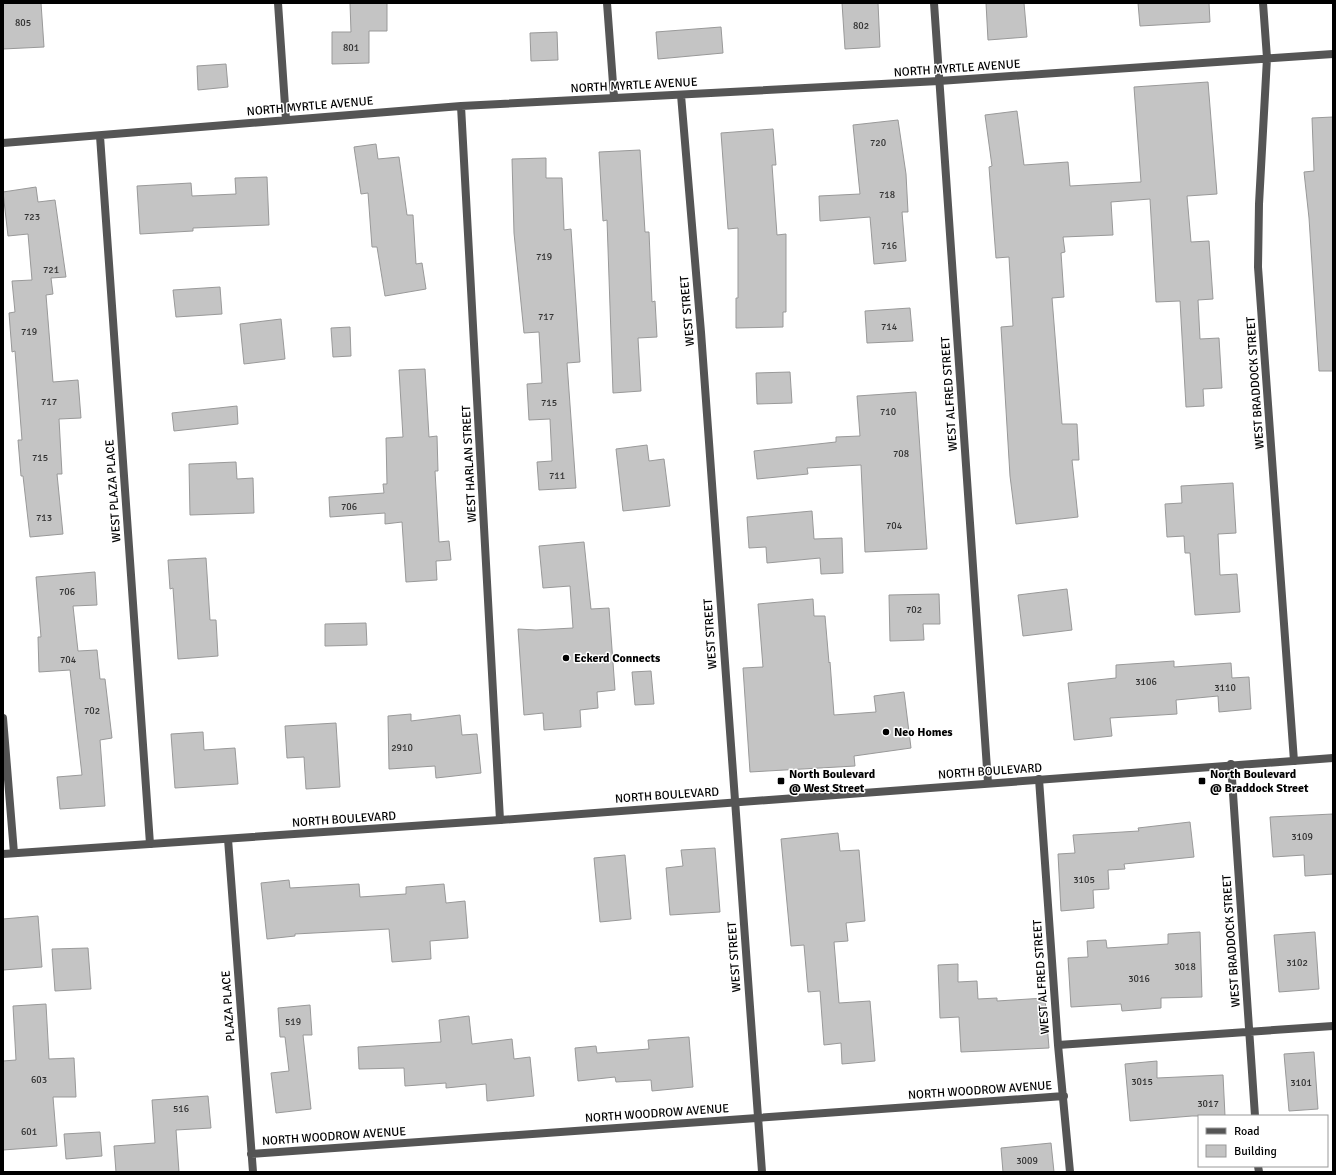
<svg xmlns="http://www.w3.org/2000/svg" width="1336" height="1175" viewBox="0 0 1336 1175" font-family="Signika,sans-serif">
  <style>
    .building { fill: #c4c4c4; stroke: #999 }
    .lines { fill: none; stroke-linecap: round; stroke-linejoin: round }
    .minor { stroke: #555; stroke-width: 8 }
    .tertiary { stroke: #555; stroke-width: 8 }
    .poi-dot { fill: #000; stroke: #fff; stroke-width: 1.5 }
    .labels { text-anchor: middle; stroke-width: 3; stroke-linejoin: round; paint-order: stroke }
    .number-label { font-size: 10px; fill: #313131 }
    .street-label { font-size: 12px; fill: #000; stroke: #fff }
    .poi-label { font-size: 12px; font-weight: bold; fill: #000; stroke: #fff; text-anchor: start }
  </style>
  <rect width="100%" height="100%" fill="#fff"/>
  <!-- building -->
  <path class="building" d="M 3,3 L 41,3 L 44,47 L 3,49 Z
    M 350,3 L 387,3 L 387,31 L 369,31 L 369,63 L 332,64 L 332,32 L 351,32 Z
    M 842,3 L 878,3 L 880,47 L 845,49 Z
    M 986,3 L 1024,3 L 1027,37 L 988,40 Z
    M 1138,3 L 1209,3 L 1210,22 L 1140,26 Z
    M 721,27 L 723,53 L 658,59 L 656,32 Z
    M 557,32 L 558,60 L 531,61 L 530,33 Z
    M 226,64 L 228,87 L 198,90 L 197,66 Z
    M 1208,82 L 1217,194 L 1187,196 L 1191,242 L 1209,241 L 1213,299 L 1198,300 L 1200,339 L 1219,338 L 1222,388 L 1203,389 L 1204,406 L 1186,407 L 1180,301 L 1156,302 L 1150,199 L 1111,202 L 1113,235 L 1063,237 L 1065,252 L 1061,253 L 1064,297 L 1052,298 L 1062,424 L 1077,424 L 1079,460 L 1072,460 L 1078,517 L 1016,524 L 1010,476 L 1001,327 L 1013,326 L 1009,257 L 996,258 L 989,167 L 992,166 L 985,115 L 1017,111 L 1024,165 L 1068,162 L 1070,186 L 1141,182 L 1134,87 Z
    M 1333,117 L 1333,371 L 1319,371 L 1309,218 L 1304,172 L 1314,171 L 1312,118 Z
    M 898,120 L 906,174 L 908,212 L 902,212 L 906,261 L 874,264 L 870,217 L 820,221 L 819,196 L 860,194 L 853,125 Z
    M 773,129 L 776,165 L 772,165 L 777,235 L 786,234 L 786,312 L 783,312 L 783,327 L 736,328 L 736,298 L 738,298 L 738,228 L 728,229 L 721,133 Z
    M 376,144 L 378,159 L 399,157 L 407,215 L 413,215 L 416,264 L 422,263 L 426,289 L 385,296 L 377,247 L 372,247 L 368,193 L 361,194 L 354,147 Z
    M 640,150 L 645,232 L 649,232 L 652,302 L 655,301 L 657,337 L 638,338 L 641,391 L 613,393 L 607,220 L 603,221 L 599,152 Z
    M 546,158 L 546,178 L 562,178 L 564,230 L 571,229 L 580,362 L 567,363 L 576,488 L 539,490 L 537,462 L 552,461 L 550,419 L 529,420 L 527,384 L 542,383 L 539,332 L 524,333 L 514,233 L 512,159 Z
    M 267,177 L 269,225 L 193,228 L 193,231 L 140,234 L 137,186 L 191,183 L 192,196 L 236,194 L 235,178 Z
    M 36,187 L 38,202 L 55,200 L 66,277 L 51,278 L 53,294 L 46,295 L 53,382 L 78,380 L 81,418 L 59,419 L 62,474 L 57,474 L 63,534 L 30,537 L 23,476 L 21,476 L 18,440 L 22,440 L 15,351 L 12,352 L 9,313 L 15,312 L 12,281 L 32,280 L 28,234 L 8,236 L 3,192 Z
    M 220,287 L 222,314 L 176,317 L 173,290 Z
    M 910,308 L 913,341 L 867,343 L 865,311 Z
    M 281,319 L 285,359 L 244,364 L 240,324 Z
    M 350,327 L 351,356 L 333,357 L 331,328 Z
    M 425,369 L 429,437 L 437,436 L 438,471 L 435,471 L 439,542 L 449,541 L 451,560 L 436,561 L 437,580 L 406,582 L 402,522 L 385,524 L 385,513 L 330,517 L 329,497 L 384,493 L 383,484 L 387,484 L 386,438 L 403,437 L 399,370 Z
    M 790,372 L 792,403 L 757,404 L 756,373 Z
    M 916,392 L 927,549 L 865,552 L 861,465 L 807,468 L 808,474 L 757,479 L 754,451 L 836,442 L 836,437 L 860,436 L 857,396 Z
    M 237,406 L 238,424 L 174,431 L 172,413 Z
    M 647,445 L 649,461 L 664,459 L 670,506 L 623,511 L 616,449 Z
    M 236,462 L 237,479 L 253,478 L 254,513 L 190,515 L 189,464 Z
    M 1233,483 L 1236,533 L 1218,534 L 1220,575 L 1237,574 L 1240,612 L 1195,615 L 1190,553 L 1185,553 L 1184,536 L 1167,537 L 1165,504 L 1182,503 L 1181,486 Z
    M 812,511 L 814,539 L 842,538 L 843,573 L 821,574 L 820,558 L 767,563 L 766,547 L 749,548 L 747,517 Z
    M 584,542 L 591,609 L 609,608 L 615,690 L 597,692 L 598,708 L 580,710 L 581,727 L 544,730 L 543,713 L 524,715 L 518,629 L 536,630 L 573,628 L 570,586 L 543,588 L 539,546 Z
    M 206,558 L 210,620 L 216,620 L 218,656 L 178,659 L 173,588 L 170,589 L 168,560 Z
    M 95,572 L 97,605 L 73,606 L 78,651 L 97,650 L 100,679 L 105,679 L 112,738 L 100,740 L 105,806 L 60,809 L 57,777 L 82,775 L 70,670 L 39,672 L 38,637 L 41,637 L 36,577 Z
    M 1067,589 L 1072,630 L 1023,636 L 1018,595 Z
    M 939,594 L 940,624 L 923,624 L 924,640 L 890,641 L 889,595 Z
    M 813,599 L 814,616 L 825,616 L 829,663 L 830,662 L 834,715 L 876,712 L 874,696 L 904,692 L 911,748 L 854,756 L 855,766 L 750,772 L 743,668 L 763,667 L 758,604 Z
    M 366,623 L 367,645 L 325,646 L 325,624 Z
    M 1174,661 L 1174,667 L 1231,663 L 1232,678 L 1249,677 L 1251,709 L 1219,712 L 1218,696 L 1176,700 L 1177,714 L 1110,718 L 1112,736 L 1074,740 L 1068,683 L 1116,678 L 1116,665 Z
    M 651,671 L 654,704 L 635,705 L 632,672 Z
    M 411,714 L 411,721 L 460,715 L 462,735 L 477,734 L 481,773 L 436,778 L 435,766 L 389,769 L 388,716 Z
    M 336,723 L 340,787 L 306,789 L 304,757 L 287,758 L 285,726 Z
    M 203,732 L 204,750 L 235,748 L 238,784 L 175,788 L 171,734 Z
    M 1333,814 L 1333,874 L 1305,876 L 1304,855 L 1273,857 L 1270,817 Z
    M 1190,822 L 1194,857 L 1124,864 L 1125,869 L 1108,870 L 1109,889 L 1093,890 L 1094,908 L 1061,911 L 1058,854 L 1075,853 L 1073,835 L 1139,831 L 1138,828 Z
    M 838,833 L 840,851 L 859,850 L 865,921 L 846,923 L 848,941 L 834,942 L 839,1003 L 870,1001 L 875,1061 L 842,1064 L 841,1043 L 824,1045 L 820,991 L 808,992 L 804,945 L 791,946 L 781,839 Z
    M 715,848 L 720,912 L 670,915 L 666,868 L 683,866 L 681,850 Z
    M 625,855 L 631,919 L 600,922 L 594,858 Z
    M 289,880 L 290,888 L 359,884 L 360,897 L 406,894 L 406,887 L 444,884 L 446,903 L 465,901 L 468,938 L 430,941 L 431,959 L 392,962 L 389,929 L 295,934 L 295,936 L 267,939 L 261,883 Z
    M 38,916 L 42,967 L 3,970 L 3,919 Z
    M 1200,932 L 1202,997 L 1161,998 L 1161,1008 L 1122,1011 L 1121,1004 L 1071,1007 L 1068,958 L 1088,957 L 1087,941 L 1106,940 L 1107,948 L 1168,944 L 1168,934 Z
    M 1315,932 L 1319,989 L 1279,992 L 1274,935 Z
    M 88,948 L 91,989 L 55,991 L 52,949 Z
    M 958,964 L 958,982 L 977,981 L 978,999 L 997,998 L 997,1001 L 1045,998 L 1049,1048 L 961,1052 L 959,1017 L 940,1018 L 938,965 Z
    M 46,1004 L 49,1059 L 74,1058 L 76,1097 L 53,1097 L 57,1146 L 3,1150 L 3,1061 L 16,1060 L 13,1006 Z
    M 310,1005 L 312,1035 L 303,1035 L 311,1109 L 276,1113 L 271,1073 L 289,1071 L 285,1037 L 280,1037 L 278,1008 Z
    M 469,1016 L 472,1044 L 512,1039 L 514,1059 L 530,1057 L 534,1096 L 487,1101 L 486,1084 L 446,1088 L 446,1083 L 405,1086 L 404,1068 L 359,1069 L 358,1047 L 441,1042 L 439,1020 Z
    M 689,1037 L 693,1087 L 652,1091 L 651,1080 L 616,1082 L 615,1077 L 578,1081 L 575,1048 L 596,1046 L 597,1053 L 649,1049 L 648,1040 Z
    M 1314,1052 L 1318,1109 L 1289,1111 L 1284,1054 Z
    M 1157,1061 L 1157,1078 L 1223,1075 L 1225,1116 L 1192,1116 L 1130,1121 L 1125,1064 Z
    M 208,1096 L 211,1128 L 176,1130 L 179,1172 L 116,1172 L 114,1146 L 155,1143 L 152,1100 Z
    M 100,1132 L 102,1156 L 66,1159 L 64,1134 Z
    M 1051,1143 L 1054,1172 L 1003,1172 L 1001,1148 Z"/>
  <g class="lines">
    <!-- minor -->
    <path class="minor" d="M 278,3 L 286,120
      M 607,3 L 614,97
      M 934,3 L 988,783
      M 1263,3 L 1267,58 L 1259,204 L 1258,267 L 1294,761
      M 681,95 L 701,332 L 762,1172
      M 461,106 L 500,820
      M 100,136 L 150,844
      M 3,143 L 461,106 L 939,81 L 1333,54
      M 3,718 L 14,853
      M 1231,764 L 1255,1116
      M 1039,779 L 1058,1045 L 1070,1172
      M 228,839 L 253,1172
      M 1058,1045 L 1333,1026
      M 251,1154 L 1064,1096
      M 1258,1166 L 1259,1172"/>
    <!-- tertiary -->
    <path class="tertiary" d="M 3,854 L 500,820 L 1333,758"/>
  </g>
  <!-- markers -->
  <g class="poi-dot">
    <circle cx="566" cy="658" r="4"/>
    <circle cx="886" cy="732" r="4"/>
    <rect x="777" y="777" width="8" height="8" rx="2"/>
    <rect x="1198" y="777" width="8" height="8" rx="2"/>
  </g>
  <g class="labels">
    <!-- number labels -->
    <g class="number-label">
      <text x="23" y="26">805</text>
      <text x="861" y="29">802</text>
      <text x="351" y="51">801</text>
      <text x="878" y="146">720</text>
      <text x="887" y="198">718</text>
      <text x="32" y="220">723</text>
      <text x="889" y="249">716</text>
      <text x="544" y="260">719</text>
      <text x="51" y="273">721</text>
      <text x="546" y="320">717</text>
      <text x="889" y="330">714</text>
      <text x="29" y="335">719</text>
      <text x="49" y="405">717</text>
      <text x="549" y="406">715</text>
      <text x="888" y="415">710</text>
      <text x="901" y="457">708</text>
      <text x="40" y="461">715</text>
      <text x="557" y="479">711</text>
      <text x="349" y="510">706</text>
      <text x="44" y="521">713</text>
      <text x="894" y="529">704</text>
      <text x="67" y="595">706</text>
      <text x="914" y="613">702</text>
      <text x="68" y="663">704</text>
      <text x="1146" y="685">3106</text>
      <text x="1225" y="691">3110</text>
      <text x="92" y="714">702</text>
      <text x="402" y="751">2910</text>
      <text x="1302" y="840">3109</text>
      <text x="1084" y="883">3105</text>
      <text x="1297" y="966">3102</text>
      <text x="1185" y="970">3018</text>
      <text x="1139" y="982">3016</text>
      <text x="293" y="1025">519</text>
      <text x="39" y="1083">603</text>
      <text x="1142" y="1085">3015</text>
      <text x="1301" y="1086">3101</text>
      <text x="1208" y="1107">3017</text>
      <text x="181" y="1112">516</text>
      <text x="29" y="1135">601</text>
      <text x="1027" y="1164">3009</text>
    </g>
    <!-- street labels -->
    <g class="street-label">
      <text transform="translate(957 68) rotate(-4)" y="4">NORTH MYRTLE AVENUE</text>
      <text transform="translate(634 85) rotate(-3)" y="4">NORTH MYRTLE AVENUE</text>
      <text transform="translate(310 106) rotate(-5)" y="4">NORTH MYRTLE AVENUE</text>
      <text transform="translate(687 311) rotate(-95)" y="4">WEST STREET</text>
      <text transform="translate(1255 383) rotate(-94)" y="4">WEST BRADDOCK STREET</text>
      <text transform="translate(949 394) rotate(-94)" y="4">WEST ALFRED STREET</text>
      <text transform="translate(469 464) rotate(-93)" y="4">WEST HARLAN STREET</text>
      <text transform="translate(113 491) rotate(-94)" y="4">WEST PLAZA PLACE</text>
      <text transform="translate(710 634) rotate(-94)" y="4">WEST STREET</text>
      <text transform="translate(990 771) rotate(-4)" y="4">NORTH BOULEVARD</text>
      <text transform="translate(667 795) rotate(-4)" y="4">NORTH BOULEVARD</text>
      <text transform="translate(344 819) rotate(-4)" y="4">NORTH BOULEVARD</text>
      <text transform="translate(1231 941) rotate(-94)" y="4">WEST BRADDOCK STREET</text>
      <text transform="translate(734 957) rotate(-94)" y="4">WEST STREET</text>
      <text transform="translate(1041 977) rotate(-94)" y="4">WEST ALFRED STREET</text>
      <text transform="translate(228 1006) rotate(-94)" y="4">PLAZA PLACE</text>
      <text transform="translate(980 1090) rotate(-4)" y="4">NORTH WOODROW AVENUE</text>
      <text transform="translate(657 1113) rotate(-4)" y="4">NORTH WOODROW AVENUE</text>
      <text transform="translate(334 1136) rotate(-4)" y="4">NORTH WOODROW AVENUE</text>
    </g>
    <!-- poi labels -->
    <g class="poi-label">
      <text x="574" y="662">Eckerd Connects</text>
      <text x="894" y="736">Neo Homes</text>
      <text x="789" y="778">North Boulevard<tspan x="789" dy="14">@ West Street</tspan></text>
      <text x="1210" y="778">North Boulevard<tspan x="1210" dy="14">@ Braddock Street</tspan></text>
    </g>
  </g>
  <!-- border -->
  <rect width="1336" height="1175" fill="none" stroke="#000000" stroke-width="8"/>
  <!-- legend -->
  <rect x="1198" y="1115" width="130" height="52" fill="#ffffff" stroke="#999999"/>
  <rect x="1206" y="1128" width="20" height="6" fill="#555555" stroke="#999999"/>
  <text x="1234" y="1135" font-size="12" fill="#000000">Road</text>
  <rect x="1206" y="1145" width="20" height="12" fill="#c4c4c4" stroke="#999999"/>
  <text x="1234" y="1155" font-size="12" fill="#000000">Building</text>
</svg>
